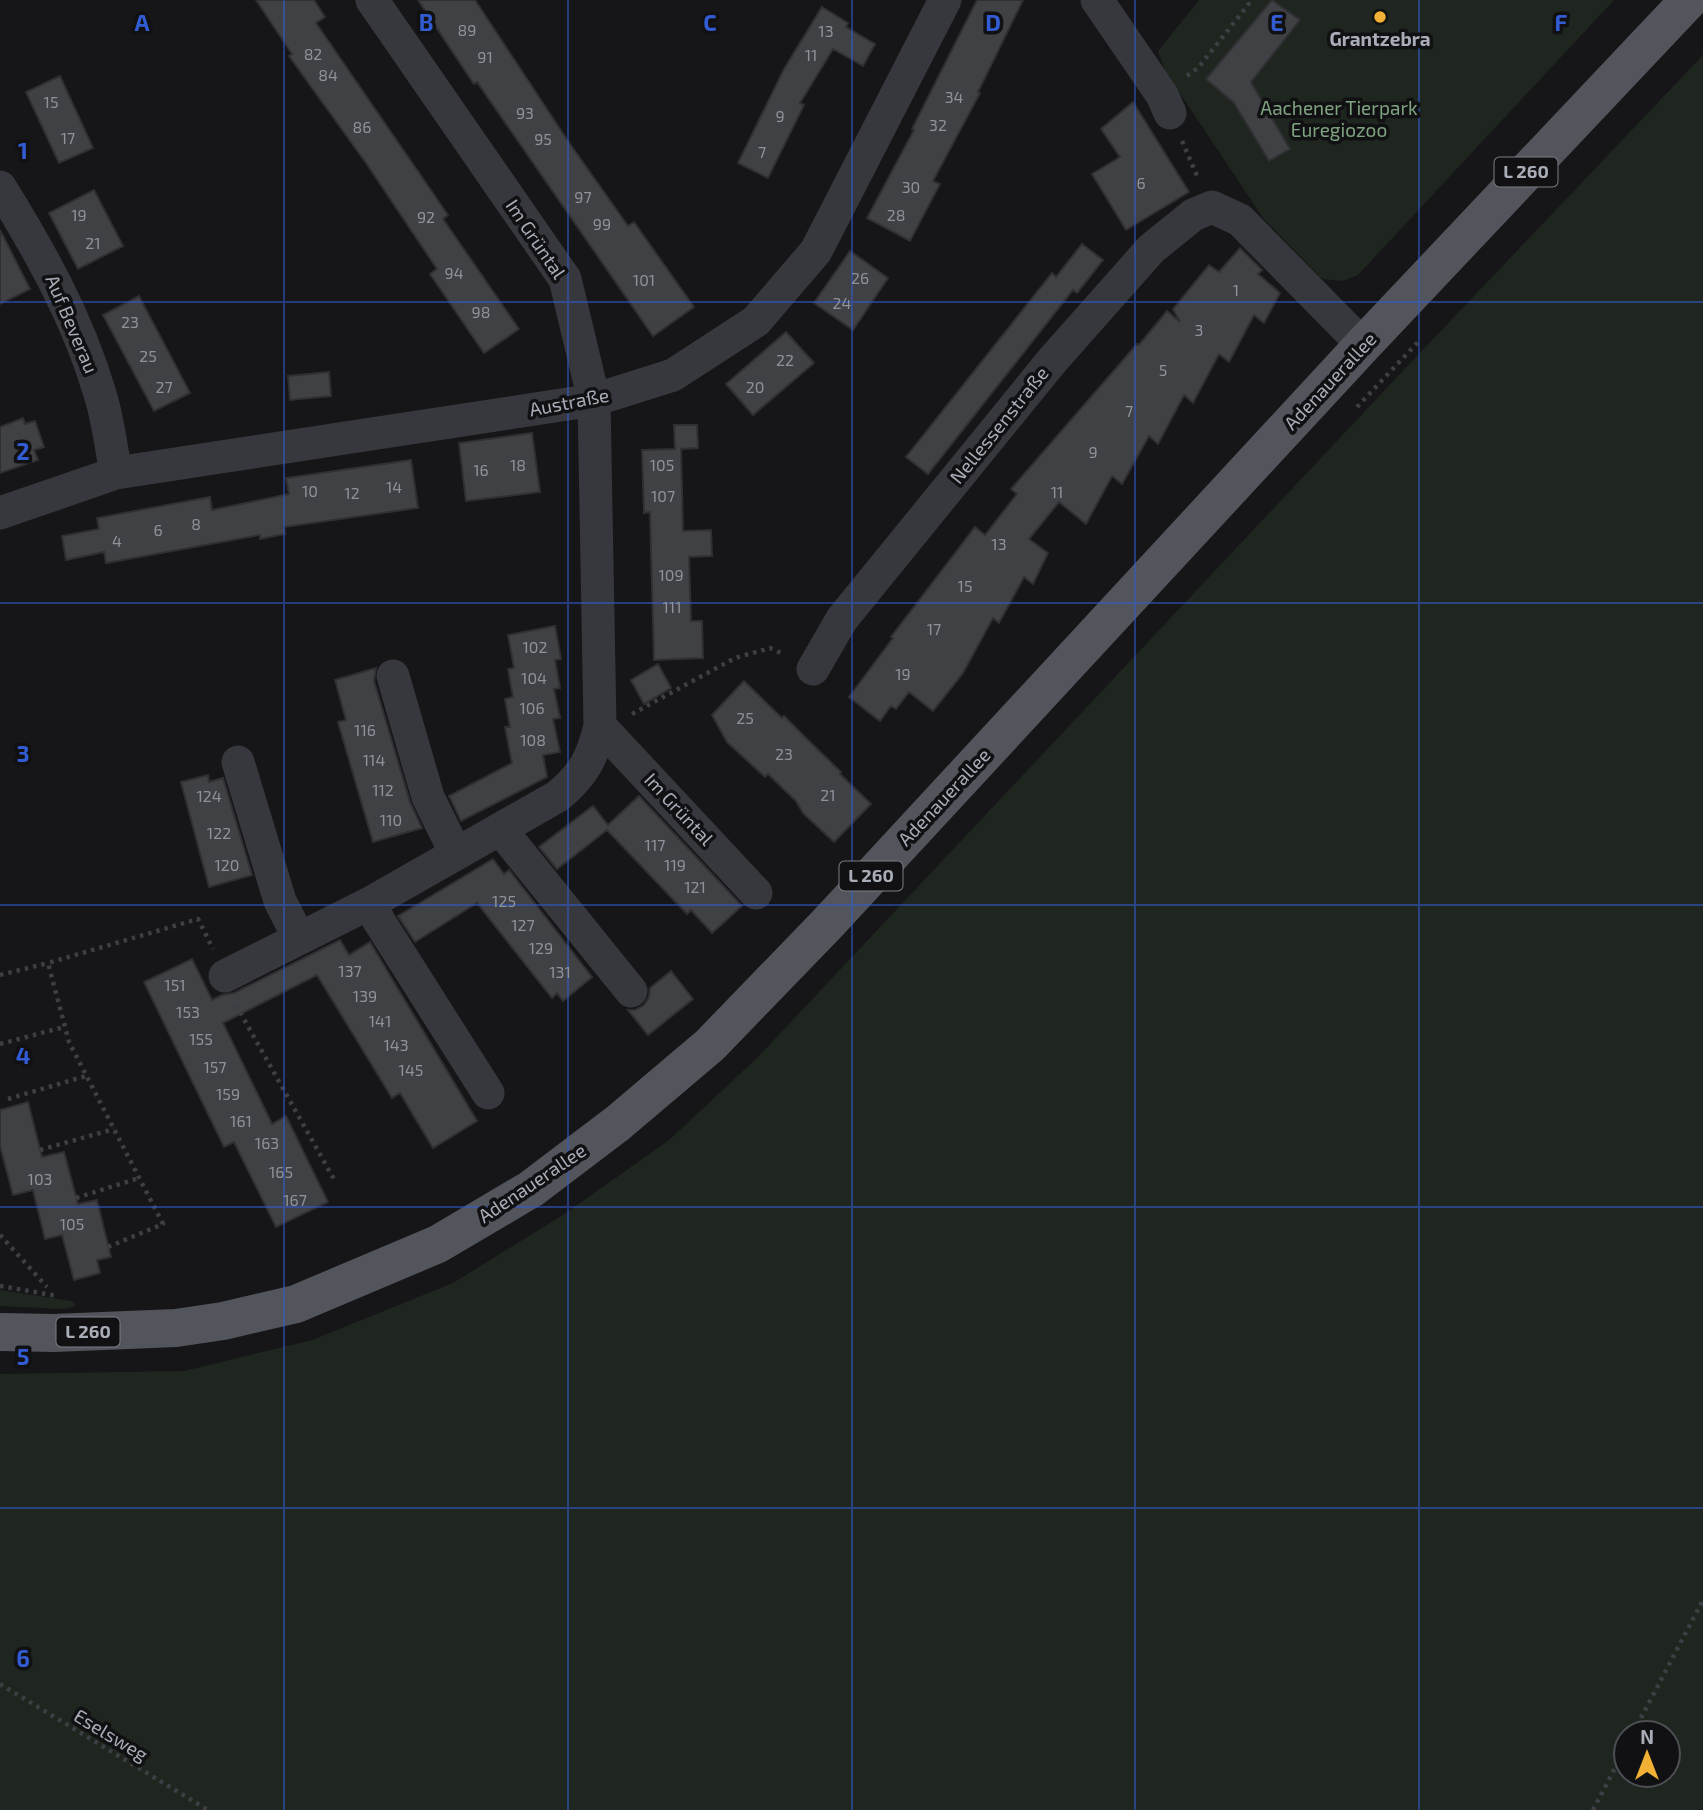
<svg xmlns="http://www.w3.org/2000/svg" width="1703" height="1810" viewBox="0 0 1703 1810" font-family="'Exo 2',sans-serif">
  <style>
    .green { fill: #1e261f; fill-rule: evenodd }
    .building { fill: #404145; stroke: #303034; stroke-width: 2 }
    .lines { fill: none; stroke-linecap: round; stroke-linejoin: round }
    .path { stroke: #3d3f44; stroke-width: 4.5; stroke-dasharray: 3.5 5; stroke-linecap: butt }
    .minor { stroke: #37383d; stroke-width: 33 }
    .major { stroke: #53555c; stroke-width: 38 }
    .grid { fill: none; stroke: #325cd3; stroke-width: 2; stroke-opacity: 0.55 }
    .poi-dot { fill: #f2b134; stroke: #111113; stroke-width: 2.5 }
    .labels { text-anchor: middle; stroke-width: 7; stroke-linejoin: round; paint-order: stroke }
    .number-label { font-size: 16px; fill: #8e929b }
    .shield { fill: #111113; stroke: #7b7e86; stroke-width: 2 }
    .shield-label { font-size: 18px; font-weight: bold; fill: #a8adb8 }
    .poi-label { font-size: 19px; font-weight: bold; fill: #a8adb8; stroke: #111113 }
    .park-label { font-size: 19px; fill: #7fa381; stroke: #111113 }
    .street-label { font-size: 19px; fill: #a8adb8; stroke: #111113 }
    .grid-label { font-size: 23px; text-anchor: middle; font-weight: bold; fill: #325cd3; stroke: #111113; stroke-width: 7; stroke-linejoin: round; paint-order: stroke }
  </style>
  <rect width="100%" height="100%" fill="#161618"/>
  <!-- green -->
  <path class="green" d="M 1199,0 L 1614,0 L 1358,275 L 1343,281 L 1322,279 L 1263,218 L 1165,71 L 1158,51 Z
    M 1703,55 L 1703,1810 L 0,1810 L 0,1374 L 184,1371 L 312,1340 L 453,1283 L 566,1213 L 669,1140 L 757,1058 L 1399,375 ZM 1626,1733 L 1668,1733 L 1668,1775 L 1626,1775 Z
    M 0,1290 L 72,1301 L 75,1304 L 74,1307 L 61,1309 L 0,1306 Z"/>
  <!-- building -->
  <path class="building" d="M 256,0 L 314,0 L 325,17 L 316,23 L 448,215 L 443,219 L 519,329 L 484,353 L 430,274 L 437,269 L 366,163 L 289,56 L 292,54 Z
    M 418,0 L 475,0 L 568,141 L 628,226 L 634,222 L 694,307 L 653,336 L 477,82 L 474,84 Z
    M 977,0 L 1023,0 L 978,92 L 980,93 L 933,181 L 940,184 L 910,241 L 867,218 L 914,130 L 912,129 Z
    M 1272,0 L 1300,20 L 1251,82 L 1290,149 L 1269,161 L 1234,103 L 1206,79 Z
    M 822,7 L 848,23 L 846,27 L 875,44 L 863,66 L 833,49 L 800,103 L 804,105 L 768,178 L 738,163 L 784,69 Z
    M 60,76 L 93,148 L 59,163 L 26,92 Z
    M 1133,102 L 1189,192 L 1126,230 L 1092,174 L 1120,157 L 1101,129 Z
    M 94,190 L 123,246 L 78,269 L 49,213 Z
    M 0,230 L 30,289 L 0,304 Z
    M 1082,244 L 1103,260 L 1077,293 L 1073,290 L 928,474 L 906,457 L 1052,273 L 1056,277 Z
    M 1240,248 L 1262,270 L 1258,274 L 1280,293 L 1264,323 L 1254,315 L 1229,362 L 1219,354 L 1193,403 L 1184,395 L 1158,444 L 1149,436 L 1122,484 L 1112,476 L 1086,524 L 1059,502 L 1029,539 L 1048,553 L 1033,584 L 1024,577 L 999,623 L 993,618 L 963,673 L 933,711 L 909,692 L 896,709 L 891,706 L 880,721 L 849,697 L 893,638 L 891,637 L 975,527 L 985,535 L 1017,494 L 1011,489 L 1137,344 L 1139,345 L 1167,311 L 1180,322 L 1173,309 L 1209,265 L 1219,272 Z
    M 850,251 L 888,278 L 853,330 L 814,303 Z
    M 139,296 L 190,393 L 154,411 L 103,315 Z
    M 786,332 L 814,363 L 753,415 L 726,384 Z
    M 329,372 L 331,396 L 290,400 L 288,376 Z
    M 23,418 L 25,424 L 35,421 L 44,447 L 34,450 L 38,460 L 0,473 L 0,427 Z
    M 674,425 L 697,425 L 698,448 L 681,449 L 683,531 L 711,530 L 712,556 L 689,557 L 691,621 L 702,621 L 703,658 L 654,660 L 650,512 L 644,513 L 642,450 L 675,449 Z
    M 532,433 L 540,492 L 466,501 L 459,443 Z
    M 411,460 L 418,508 L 284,527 L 285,534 L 260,539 L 260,535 L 106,563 L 104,552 L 66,560 L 62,536 L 99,529 L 97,518 L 210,497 L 212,510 L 289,494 L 286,478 Z
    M 555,626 L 561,659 L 555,660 L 560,688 L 554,689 L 560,718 L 553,719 L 560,752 L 543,755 L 547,777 L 461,821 L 449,796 L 512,763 L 505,727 L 510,727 L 505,699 L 513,697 L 508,669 L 514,668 L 508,635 Z
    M 658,664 L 671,688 L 644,704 L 631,680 Z
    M 376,668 L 374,681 L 410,802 L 422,828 L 373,842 L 338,722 L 346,720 L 335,680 Z
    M 744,681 L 782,718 L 784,716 L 804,736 L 841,772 L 840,774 L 871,804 L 834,842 L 803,813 L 796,801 L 768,774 L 765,777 L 727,742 L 712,715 Z
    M 208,775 L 209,782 L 223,778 L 252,875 L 209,887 L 181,782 Z
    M 639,796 L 742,906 L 712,933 L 691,910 L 687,914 L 607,830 L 557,869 L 539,847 L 593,806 L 608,825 Z
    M 493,859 L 504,874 L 509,870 L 592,977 L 563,1001 L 557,993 L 552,998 L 477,903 L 415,942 L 398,916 Z
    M 340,940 L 349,955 L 370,942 L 477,1121 L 433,1148 L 400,1093 L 392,1098 L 317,975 L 223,1023 L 272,1124 L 286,1116 L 328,1202 L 276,1227 L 234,1142 L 224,1147 L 144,982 L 192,959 L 212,1000 L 222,995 L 234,993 Z
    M 671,971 L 693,999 L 648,1035 L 628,1010 L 635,1010 L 644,1005 L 649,997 L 650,988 Z
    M 28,1102 L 42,1157 L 64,1152 L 78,1204 L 97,1200 L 111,1257 L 97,1260 L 100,1273 L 74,1280 L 62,1235 L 45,1239 L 33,1190 L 13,1195 L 0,1146 L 0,1110 Z"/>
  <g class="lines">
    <!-- path -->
    <path class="path" d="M 1187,76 L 1198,68 L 1252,0
      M 1182,141 L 1198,178
      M 1357,407 L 1418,342
      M 632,714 L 735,658 L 770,648 L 785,655
      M 0,975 L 48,963
      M 236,1005 L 335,1181
      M 0,1044 L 64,1027
      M 8,1099 L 86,1076
      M 40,1150 L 114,1129
      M 76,1198 L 139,1178
      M 0,1235 L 47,1287
      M 108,1247 L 163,1224 L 69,1042 L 48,963 L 198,919 L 213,949
      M 0,1286 L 58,1296
      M 0,1684 L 208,1810
      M 1633,1733 L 1703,1600
      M 1593,1810 L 1626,1747"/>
    <!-- minor -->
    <path class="minor" d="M 1097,0 L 1162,95 L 1170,113
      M 0,187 C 41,253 78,319 100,394 C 108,419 111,447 116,473
      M 0,513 L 116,473 L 594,400 L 673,375 L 756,321 L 816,251 L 945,0
      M 813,669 L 842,619 L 1051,362 L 1151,249 L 1193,215 L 1212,207 L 1240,220 L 1363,345
      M 393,676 L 428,797 L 456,854
      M 600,726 L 756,893
      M 238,762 L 280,901 L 299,938
      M 501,830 L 631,991
      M 370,903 L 379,921 L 488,1093
      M 225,976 L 370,903 L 558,796 C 584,774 592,759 600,726 L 594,400 L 565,279 L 372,0"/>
    <!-- major -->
    <path class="major" d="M 0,1332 L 54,1333 L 176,1328 L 223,1321 L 296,1304 L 438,1244 L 531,1189 L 618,1123 L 710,1045 L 828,923 L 1363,345 L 1689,0"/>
  </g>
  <!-- grid -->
  <path class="grid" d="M 284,0 L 284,1810M 568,0 L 568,1810M 852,0 L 852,1810M 1135,0 L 1135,1810M 1419,0 L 1419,1810M 0,302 L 1703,302M 0,603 L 1703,603M 0,905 L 1703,905M 0,1207 L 1703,1207M 0,1508 L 1703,1508"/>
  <!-- markers -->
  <circle class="poi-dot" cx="1380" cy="17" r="7"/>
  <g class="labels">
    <!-- number labels -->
    <g class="number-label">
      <text x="467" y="36">89</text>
      <text x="826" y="37">13</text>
      <text x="313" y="60">82</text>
      <text x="811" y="61">11</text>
      <text x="485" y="63">91</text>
      <text x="328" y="81">84</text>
      <text x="954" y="103">34</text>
      <text x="51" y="108">15</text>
      <text x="525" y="119">93</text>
      <text x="780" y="122">9</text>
      <text x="938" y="131">32</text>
      <text x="362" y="133">86</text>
      <text x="68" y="144">17</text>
      <text x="543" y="145">95</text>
      <text x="762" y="158">7</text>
      <text x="1141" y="189">6</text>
      <text x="911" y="193">30</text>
      <text x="583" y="203">97</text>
      <text x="79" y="221">19</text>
      <text x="896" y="221">28</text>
      <text x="426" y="223">92</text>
      <text x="602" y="230">99</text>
      <text x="93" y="249">21</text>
      <text x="454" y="279">94</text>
      <text x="860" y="284">26</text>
      <text x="644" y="286">101</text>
      <text x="1236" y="296">1</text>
      <text x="842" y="309">24</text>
      <text x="481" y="318">98</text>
      <text x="130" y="328">23</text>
      <text x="1199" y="336">3</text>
      <text x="148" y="362">25</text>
      <text x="785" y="366">22</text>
      <text x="1163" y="376">5</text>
      <text x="164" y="393">27</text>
      <text x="755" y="393">20</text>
      <text x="1129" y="417">7</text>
      <text x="1093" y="458">9</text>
      <text x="518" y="471">18</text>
      <text x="662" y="471">105</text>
      <text x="481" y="476">16</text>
      <text x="394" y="493">14</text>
      <text x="310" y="497">10</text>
      <text x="1057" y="498">11</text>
      <text x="352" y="499">12</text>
      <text x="663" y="502">107</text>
      <text x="196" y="530">8</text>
      <text x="158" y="536">6</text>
      <text x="117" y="547">4</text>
      <text x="999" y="550">13</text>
      <text x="671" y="581">109</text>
      <text x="965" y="592">15</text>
      <text x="672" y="613">111</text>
      <text x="934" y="635">17</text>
      <text x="535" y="653">102</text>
      <text x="903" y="680">19</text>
      <text x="534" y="684">104</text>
      <text x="532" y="714">106</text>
      <text x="745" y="724">25</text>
      <text x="365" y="736">116</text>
      <text x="533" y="746">108</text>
      <text x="784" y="760">23</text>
      <text x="374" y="766">114</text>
      <text x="383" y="796">112</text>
      <text x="828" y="801">21</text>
      <text x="209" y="802">124</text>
      <text x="391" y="826">110</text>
      <text x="219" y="839">122</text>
      <text x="655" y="851">117</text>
      <text x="227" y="871">120</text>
      <text x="675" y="871">119</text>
      <text x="695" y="893">121</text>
      <text x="504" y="907">125</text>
      <text x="523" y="931">127</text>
      <text x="541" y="954">129</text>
      <text x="350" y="977">137</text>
      <text x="560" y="978">131</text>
      <text x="175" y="991">151</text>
      <text x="365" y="1002">139</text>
      <text x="188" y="1018">153</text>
      <text x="380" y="1027">141</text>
      <text x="201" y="1045">155</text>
      <text x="396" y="1051">143</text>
      <text x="215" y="1073">157</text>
      <text x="411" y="1076">145</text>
      <text x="228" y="1100">159</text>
      <text x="241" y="1127">161</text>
      <text x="267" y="1149">163</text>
      <text x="281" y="1178">165</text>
      <text x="40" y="1185">103</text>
      <text x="295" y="1206">167</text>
      <text x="72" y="1230">105</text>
    </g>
    <!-- shield labels -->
    <g class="shield">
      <rect x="1494.5" y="157.5" width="63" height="29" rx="5"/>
      <rect x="839.5" y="861.5" width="63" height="29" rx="5"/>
      <rect x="56.5" y="1317.5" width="63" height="29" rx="5"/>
    </g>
    <g class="shield-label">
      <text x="1526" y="178">L 260</text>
      <text x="871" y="882">L 260</text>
      <text x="88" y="1338">L 260</text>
    </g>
    <!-- poi labels -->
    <g class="poi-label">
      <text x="1380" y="46">Grantzebra</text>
    </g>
    <!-- park labels -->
    <g class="park-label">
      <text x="1339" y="115">Aachener Tierpark<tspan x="1339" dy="22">Euregiozoo</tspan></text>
    </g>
    <!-- street labels -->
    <g class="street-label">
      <text transform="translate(536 239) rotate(56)" y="7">Im Grüntal</text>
      <text transform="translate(72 324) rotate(67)" y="7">Auf Beverau</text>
      <text transform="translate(1330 381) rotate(-47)" y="7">Adenauerallee</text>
      <text transform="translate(569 402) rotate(-11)" y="7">Austraße</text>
      <text transform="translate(999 425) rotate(-51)" y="7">Nellessenstraße</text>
      <text transform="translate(944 797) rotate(-47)" y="7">Adenauerallee</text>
      <text transform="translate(679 809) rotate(47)" y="7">Im Grüntal</text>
      <text transform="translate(532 1183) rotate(-34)" y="7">Adenauerallee</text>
      <text transform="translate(111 1735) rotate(31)" y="7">Eselsweg</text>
    </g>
  </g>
  <g class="grid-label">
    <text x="142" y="31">A</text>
    <text x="426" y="31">B</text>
    <text x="710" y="31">C</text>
    <text x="993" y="31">D</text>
    <text x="1277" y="31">E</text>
    <text x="1561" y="31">F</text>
    <text x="23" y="159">1</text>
    <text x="23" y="460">2</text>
    <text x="23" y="762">3</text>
    <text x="23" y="1064">4</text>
    <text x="23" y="1365">5</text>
    <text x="23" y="1667">6</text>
  </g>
  <!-- north arrow -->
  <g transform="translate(1647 1754)"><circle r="33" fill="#111113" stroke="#4d4f55" stroke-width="2"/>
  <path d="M0-5L12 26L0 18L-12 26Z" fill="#f2b134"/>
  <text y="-10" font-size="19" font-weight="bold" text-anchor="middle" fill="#a8adb8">N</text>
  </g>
</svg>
